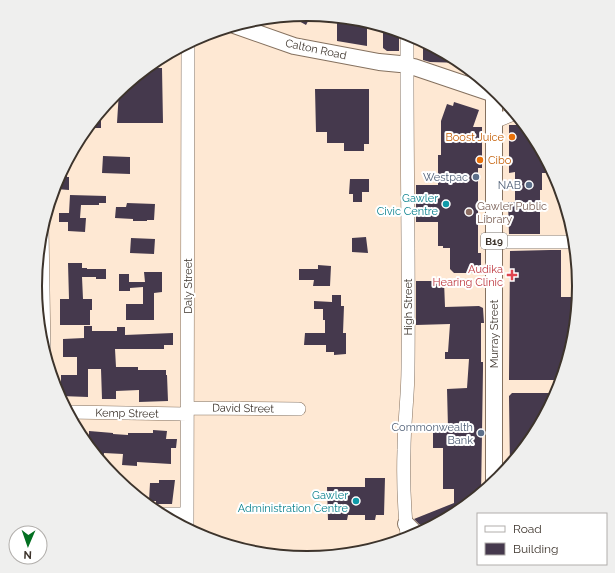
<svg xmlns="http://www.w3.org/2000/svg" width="615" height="573" viewBox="0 0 615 573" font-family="Raleway,sans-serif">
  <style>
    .building { fill: #45394d }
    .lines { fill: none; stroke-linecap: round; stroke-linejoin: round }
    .minor-casing { stroke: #85715f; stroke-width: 14 }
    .major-casing { stroke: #85715f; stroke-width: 18 }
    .minor { stroke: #fff; stroke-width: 13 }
    .major { stroke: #fff; stroke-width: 16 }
    .food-dot { fill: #e8710a; stroke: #fff; stroke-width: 1.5 }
    .service-dot { fill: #5c6f8a; stroke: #fff; stroke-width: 1.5 }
    .culture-dot { fill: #0f9aa8; stroke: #fff; stroke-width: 1.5 }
    .education-dot { fill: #8d6e63; stroke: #fff; stroke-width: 1.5 }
    .health-dot { fill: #e0444e; stroke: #fff; stroke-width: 1.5 }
    .labels { text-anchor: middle; stroke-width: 4; stroke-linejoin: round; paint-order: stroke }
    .shield { fill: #fff; stroke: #77716b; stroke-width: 1 }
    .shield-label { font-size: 10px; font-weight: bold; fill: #3d342c }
    .street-label { font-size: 11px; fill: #3d342c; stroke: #fff }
    .food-label { font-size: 11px; fill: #c56008; stroke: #fff; text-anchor: end }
    .service-label { font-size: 11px; fill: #4e5e75; stroke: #fff; text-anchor: end }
    .culture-label { font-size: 11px; fill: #0d838f; stroke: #fff; text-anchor: end }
    .education-label { font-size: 11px; fill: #785e54; stroke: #fff; text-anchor: start }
    .health-label { font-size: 11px; fill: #be3a42; stroke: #fff; text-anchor: end }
    .rim { fill: none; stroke: #3d342c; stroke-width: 2 }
  </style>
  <rect width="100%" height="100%" fill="#fee8d3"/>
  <!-- building -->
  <path class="building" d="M 308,14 L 312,14 L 306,25 L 290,16 Z
    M 347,18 L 367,21 L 367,46 L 337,41 L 337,22 L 347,22 Z
    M 383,26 L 399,31 L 399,51 L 387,51 L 383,48 Z
    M 423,41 L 459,60 L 462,63 L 430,62 L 423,60 Z
    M 146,68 L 162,68 L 163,123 L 117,123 L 119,91 Z
    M 315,89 L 369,89 L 369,144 L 364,144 L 364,151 L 344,151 L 344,143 L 327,143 L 327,132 L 316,132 Z
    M 454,102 L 479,110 L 473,127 L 482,127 L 482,168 L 478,168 L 478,253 L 481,253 L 481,269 L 477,273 L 454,273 L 450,269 L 450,248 L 443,248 L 443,246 L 438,246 L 438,222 L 416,222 L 416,185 L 438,185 L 438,155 L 441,155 L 441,121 L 447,104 L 453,106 Z
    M 101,110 L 101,128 L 87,128 Z
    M 509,125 L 526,125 L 534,135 L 554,173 L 542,173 L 542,190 L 540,190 L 540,234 L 509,234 L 508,202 L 515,202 L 515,172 L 509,173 Z
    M 103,156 L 130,157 L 130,174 L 102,173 Z
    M 67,161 L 67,177 L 69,177 L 69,190 L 56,189 L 56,182 Z
    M 350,179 L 369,179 L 369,192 L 362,192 L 362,202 L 353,202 L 353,194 L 349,194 Z
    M 70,195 L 106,196 L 106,203 L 99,203 L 99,205 L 81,205 L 80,218 L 86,218 L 85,232 L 68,231 L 68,222 L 59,222 L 59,213 L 69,213 Z
    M 127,203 L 155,204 L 154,220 L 147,220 L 147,221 L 133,221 L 133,219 L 115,218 L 116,207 L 126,207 Z
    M 366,237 L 368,253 L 352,252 L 352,238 Z
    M 131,238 L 155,239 L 154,254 L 130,253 Z
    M 550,250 L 561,250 L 561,297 L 579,297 L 578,309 L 571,309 L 571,327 L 576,327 L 575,338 L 572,338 L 572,349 L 562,380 L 509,380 L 510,251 Z
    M 68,263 L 82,263 L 82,268 L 87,268 L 87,269 L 106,269 L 106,279 L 96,279 L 96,277 L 82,277 L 83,299 L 92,299 L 92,310 L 90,310 L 90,325 L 60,325 L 60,299 L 69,299 Z
    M 318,265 L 331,266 L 330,286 L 313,286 L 314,280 L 299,280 L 299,269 L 318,269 Z
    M 144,272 L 162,272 L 162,292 L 154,293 L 154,320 L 126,320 L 126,304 L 143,304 L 143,287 L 130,288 L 130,291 L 119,291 L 119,274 L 129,274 L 129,282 L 143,282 L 143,284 L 143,282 L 145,282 Z
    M 416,281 L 444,281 L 445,307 L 479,306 L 483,308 L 484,323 L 481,323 L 481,362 L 483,362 L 483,369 L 481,495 L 459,513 L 429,529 L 419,524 L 414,519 L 454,503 L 454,489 L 443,489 L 443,448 L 433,448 L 433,427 L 448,428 L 447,389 L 467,388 L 469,359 L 445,359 L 445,352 L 448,352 L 450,324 L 416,325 Z
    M 332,295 L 341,295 L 341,306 L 344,306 L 343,333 L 346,333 L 346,354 L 334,355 L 334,352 L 326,352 L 326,345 L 304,345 L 305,333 L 325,333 L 325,320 L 323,320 L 323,309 L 314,309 L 314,301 L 332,302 Z
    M 84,326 L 92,326 L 92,331 L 117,331 L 117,327 L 125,327 L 125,335 L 173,333 L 173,345 L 164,345 L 164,349 L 115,349 L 116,367 L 138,367 L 138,370 L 166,370 L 166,375 L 167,375 L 168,401 L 139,402 L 139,390 L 116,391 L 116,399 L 102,399 L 101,369 L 88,369 L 88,397 L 61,396 L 61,375 L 77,375 L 77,357 L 63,357 L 63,339 L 84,338 Z
    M 512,393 L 551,393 L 553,396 L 553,402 L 534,438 L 510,468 L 509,396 Z
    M 153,430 L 167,431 L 166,439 L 177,439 L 176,448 L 171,448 L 171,464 L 137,462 L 137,466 L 122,465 L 123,454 L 104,453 L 103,465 L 96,456 L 96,447 L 89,446 L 89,431 L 113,433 L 113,434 L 128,435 L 128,433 L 153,433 Z
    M 365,478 L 385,478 L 384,515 L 376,515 L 375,520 L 365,520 L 365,515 L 348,515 L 347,520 L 328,520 L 327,487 L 365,487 Z
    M 159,480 L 175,480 L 172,504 L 156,504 L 156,501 L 149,501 L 150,483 L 159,483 Z"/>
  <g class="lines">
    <defs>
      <path id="minor" d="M 407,33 L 407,60
        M 407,74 C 407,172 409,270 408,368 C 408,396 404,423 404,450 C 403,479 404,506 407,535 L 409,539
        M 494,122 L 516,113
        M 42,228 L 44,352
        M 494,242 L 576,242
        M 187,408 L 299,409
        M 67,412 L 187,414
        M 158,514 L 187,514
        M 187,529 L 188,43"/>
      <path id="major" d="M 234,25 L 294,46 L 379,62 L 400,64
        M 414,67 L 494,94
        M 494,89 L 494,484
        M 406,524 L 414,532 L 419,534"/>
    </defs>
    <!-- minor casing -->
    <use href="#minor" class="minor-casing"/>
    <!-- major casing -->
    <use href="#major" class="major-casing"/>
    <!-- minor -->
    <use href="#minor" class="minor"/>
    <!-- major -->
    <use href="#major" class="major"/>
  </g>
  <!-- markers -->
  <g class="food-dot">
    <circle cx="512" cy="137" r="4"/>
    <circle cx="480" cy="160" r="4"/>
  </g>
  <g class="service-dot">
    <circle cx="476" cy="177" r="4"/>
    <circle cx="529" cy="185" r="4"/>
    <circle cx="481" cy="433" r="4"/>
  </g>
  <g class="culture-dot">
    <circle cx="446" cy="204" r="4"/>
    <circle cx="356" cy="501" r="4"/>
  </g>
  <circle class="education-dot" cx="469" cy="212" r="4"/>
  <path class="health-dot" d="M510 269h4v4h4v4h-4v4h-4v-4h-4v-4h4z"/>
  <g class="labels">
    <!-- shield labels -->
    <rect class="shield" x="481" y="233" width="26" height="16" rx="3"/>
    <g class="shield-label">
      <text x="494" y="245">B19</text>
    </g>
    <!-- street labels -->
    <g class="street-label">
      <text transform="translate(316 49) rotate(12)" y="4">Calton Road</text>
      <text transform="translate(188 286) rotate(-90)" y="4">Daly Street</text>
      <text transform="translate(408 307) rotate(-90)" y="4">High Street</text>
      <text transform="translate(494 334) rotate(-90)" y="4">Murray Street</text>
      <text transform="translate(243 408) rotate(1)" y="4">David Street</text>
      <text transform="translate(127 413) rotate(1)" y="4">Kemp Street</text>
    </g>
    <!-- food labels -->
    <g class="food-label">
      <text x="504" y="141">Boost Juice</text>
      <text x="488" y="164" text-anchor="start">Cibo</text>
    </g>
    <!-- service labels -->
    <g class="service-label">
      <text x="468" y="181">Westpac</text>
      <text x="521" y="189">NAB</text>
      <text x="473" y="431">Commonwealth<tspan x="473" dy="13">Bank</tspan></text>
    </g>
    <!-- culture labels -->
    <g class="culture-label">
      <text x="438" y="202">Gawler<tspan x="438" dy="13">Civic Centre</tspan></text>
      <text x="348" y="499">Gawler<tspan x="348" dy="13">Administration Centre</tspan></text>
    </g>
    <!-- education labels -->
    <g class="education-label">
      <text x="477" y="210">Gawler Public<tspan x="477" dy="13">Library</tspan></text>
    </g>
    <!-- health labels -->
    <g class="health-label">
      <text x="503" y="273">Audika<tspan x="503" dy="13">Hearing Clinic</tspan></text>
    </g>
  </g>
  <!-- crop -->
  <path d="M0 0H615V573H0ZM42 286a265 265 0 1 1 530 0a265 265 0 1 1-530 0Z" fill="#efefee" fill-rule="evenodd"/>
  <path class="rim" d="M42 286a265 265 0 1 1 530 0a265 265 0 1 1-530 0Z"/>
  <!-- legend -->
  <rect x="477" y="513" width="130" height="52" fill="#ffffff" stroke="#b1aeab"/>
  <rect x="485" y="526" width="20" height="6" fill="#ffffff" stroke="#b1aeab"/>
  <text x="513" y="533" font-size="12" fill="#3d342c">Road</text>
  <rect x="485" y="543" width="20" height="12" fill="#45394d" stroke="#b1aeab"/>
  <text x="513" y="553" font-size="12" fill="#3d342c">Building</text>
  <!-- north arrow -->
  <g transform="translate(28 545) rotate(182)"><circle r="19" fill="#ffffff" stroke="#b1aeab"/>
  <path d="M0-3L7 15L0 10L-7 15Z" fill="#037021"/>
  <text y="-6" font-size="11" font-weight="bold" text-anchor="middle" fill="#3d342c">N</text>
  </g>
</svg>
